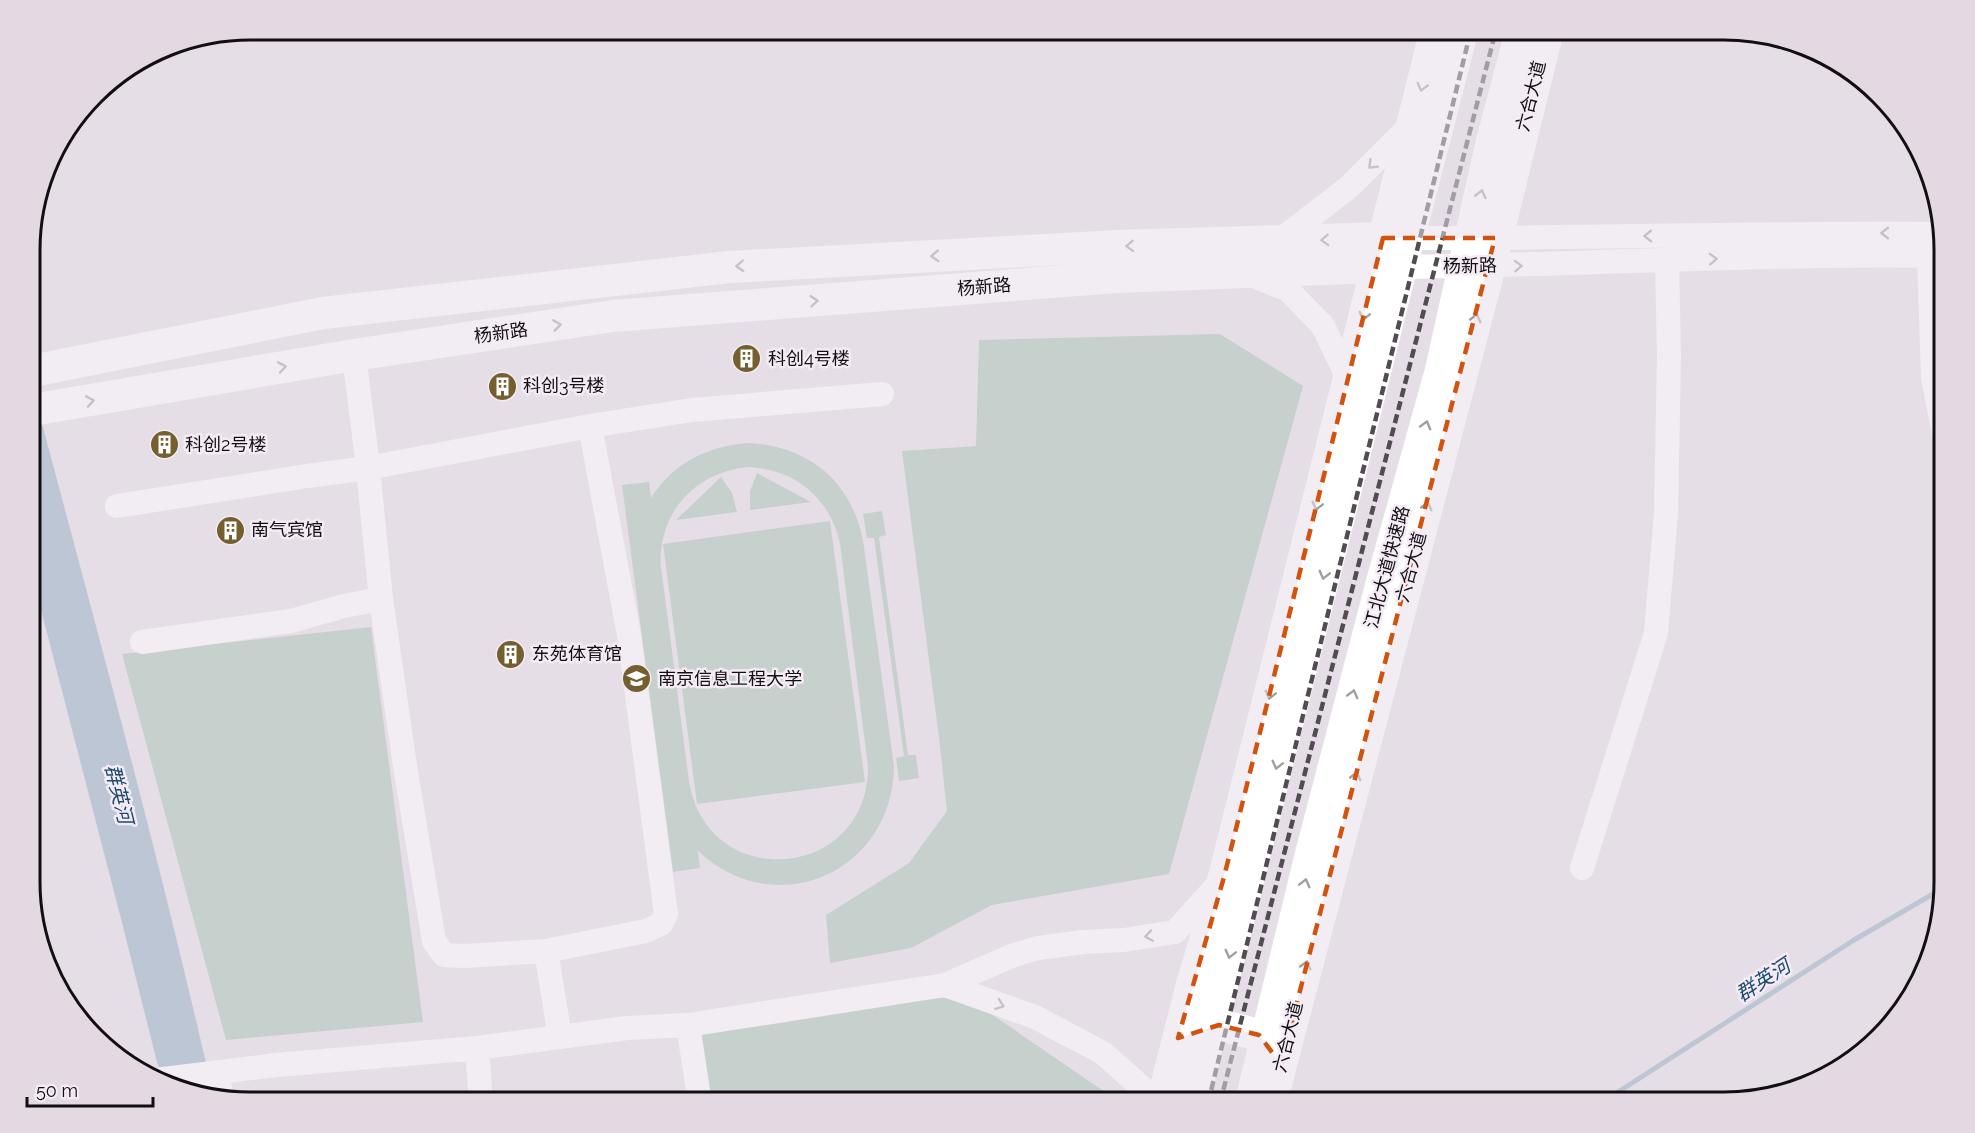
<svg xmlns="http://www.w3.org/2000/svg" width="1975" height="1133" viewBox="0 0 1975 1133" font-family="Raleway,'Noto Sans SC',sans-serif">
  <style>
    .green { fill: #9fc0ae; fill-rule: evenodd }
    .water { fill: #8ca8bf }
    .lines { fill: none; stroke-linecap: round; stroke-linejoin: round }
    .stream { stroke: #8ca8bf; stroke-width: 5 }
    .minor { stroke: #fff; stroke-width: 24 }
    .major { stroke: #fff; stroke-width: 32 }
    .highway { stroke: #fff; stroke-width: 33 }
    .rail { stroke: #504c50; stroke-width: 4.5; stroke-dasharray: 9 4.5; stroke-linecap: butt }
    .oneway { stroke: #a09fa0 }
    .marked { fill: none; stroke: #d3520d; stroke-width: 4.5; stroke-dasharray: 12 8; stroke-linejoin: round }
    .labels { text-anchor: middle; stroke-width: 5; stroke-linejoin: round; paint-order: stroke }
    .street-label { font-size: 18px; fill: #120f12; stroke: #f4ebf5 }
    .poi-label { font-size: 18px; fill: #120f12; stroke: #f4ebf5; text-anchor: start }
    .water-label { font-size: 20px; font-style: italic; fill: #1c4c6d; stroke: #f4ebf5 }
    .rim { fill: none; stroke: #120f12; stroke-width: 3 }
  </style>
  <rect width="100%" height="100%" fill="#e6dee7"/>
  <!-- green -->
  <path class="green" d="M 1220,334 L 1303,386 L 1169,874 L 992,905 L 911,948 L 830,963 L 826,915 L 909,863 L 947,811 L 939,738 L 902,451 L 976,446 L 979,340 Z
    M 748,443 C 809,446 851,481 863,540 L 894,766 C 893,872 776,924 698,851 L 700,868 L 673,872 L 622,485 L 649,482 L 651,498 C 673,463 708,446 748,443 ZM 750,467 C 796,470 830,498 840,544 L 868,767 C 868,881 707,894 689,781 L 661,567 C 657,513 696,471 750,467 Z
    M 757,473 L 811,502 L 750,510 L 750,491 Z
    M 721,477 L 732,493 L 737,512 L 676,520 Z
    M 882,511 L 886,535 L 879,537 L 908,755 L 916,755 L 919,778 L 899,781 L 896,758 L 904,756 L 874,538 L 867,538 L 863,514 Z
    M 830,521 L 865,782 L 697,804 L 663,544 Z
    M 371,627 L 423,1022 L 226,1040 L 122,654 Z
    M 891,991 L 974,1002 L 1118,1101 L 1117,1103 L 710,1103 L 697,1018 Z"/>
  <!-- water -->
  <path class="water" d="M 32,386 C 95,623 160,859 214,1098 L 193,1095 L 162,1082 L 120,915 L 32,575 Z"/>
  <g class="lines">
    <!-- stream -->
    <path class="stream" d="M 1601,1103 L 1854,940 L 1945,887"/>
    <!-- minor -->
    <path class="minor" d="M 1394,238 C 1577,239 1761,232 1944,234
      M 1279,241 L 1349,187 L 1413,123
      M 1929,256 L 1933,377 L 1945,439
      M 1384,267 C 1571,266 1758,253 1945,256
      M 1249,274 L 1288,290 L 1323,326 L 1348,378
      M 354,355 L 367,459 L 381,599 L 405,766 L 434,941 L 444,955 L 464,956 L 546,951
      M 117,506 L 307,476 L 368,468 L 590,426 L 692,410 L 882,394
      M 142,642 L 291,621 L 344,606 L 381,599
      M 1582,868 L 1656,633 L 1666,513 L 1669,356 L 1667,261
      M 945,985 L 1035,1017 L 1103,1053 L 1159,1103
      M 688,1025 L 700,1103
      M 560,1037 L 546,951 L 646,931 L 661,924 L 666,914 L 629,635 L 590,426
      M 477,1048 L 481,1103
      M 217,1072 L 222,1099
      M 155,1080 L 276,1065 L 477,1048 L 627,1028 L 688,1025 L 945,985 L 1014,955 L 1038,948 L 1083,942 L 1124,940 L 1175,932 L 1221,881"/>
    <!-- major -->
    <path class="major" d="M 32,371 L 323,313 L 729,267 L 1119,246 L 1383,238
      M 32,410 L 354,355 L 613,316 L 1116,277 L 1376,267
      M 1188,1035 L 1219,1025 L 1259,1035 L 1280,1063
      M 1162,1103 L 1191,988 L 1224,877 L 1436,30
      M 1271,1103 L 1490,266 L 1548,30"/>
    <!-- highway -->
    <path class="highway" d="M 1192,1103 L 1403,258 L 1462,30
      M 1251,1103 L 1311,856 L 1382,584 L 1441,372 L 1492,143 L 1522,30"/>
    <!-- rail -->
    <path class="rail" d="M 1208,1103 L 1471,30
      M 1220,1103 L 1496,30"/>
  </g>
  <!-- one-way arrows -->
  <defs><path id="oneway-chevron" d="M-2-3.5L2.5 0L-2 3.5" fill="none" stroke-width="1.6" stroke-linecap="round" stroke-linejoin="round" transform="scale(1.5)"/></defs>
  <g class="oneway">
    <use href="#oneway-chevron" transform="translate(1422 87) rotate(104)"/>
    <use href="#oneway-chevron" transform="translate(1372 165) rotate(135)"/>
    <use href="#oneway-chevron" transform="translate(1481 194) rotate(-77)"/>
    <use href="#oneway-chevron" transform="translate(1885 233) rotate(-180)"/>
    <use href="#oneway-chevron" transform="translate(1648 236) rotate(179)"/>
    <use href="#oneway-chevron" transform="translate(1325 240) rotate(178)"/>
    <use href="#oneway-chevron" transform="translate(1130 246) rotate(178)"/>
    <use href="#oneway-chevron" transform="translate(935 256) rotate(177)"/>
    <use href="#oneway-chevron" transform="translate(1713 259) rotate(-2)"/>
    <use href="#oneway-chevron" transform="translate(740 266) rotate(177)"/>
    <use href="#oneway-chevron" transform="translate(1518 266) rotate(-2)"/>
    <use href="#oneway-chevron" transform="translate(814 301) rotate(-5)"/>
    <use href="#oneway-chevron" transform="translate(1364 316) rotate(104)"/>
    <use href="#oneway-chevron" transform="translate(1476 318) rotate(-75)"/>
    <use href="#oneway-chevron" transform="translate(557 325) rotate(-8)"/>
    <use href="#oneway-chevron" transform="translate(282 367) rotate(-10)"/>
    <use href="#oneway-chevron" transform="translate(90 401) rotate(-10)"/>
    <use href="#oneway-chevron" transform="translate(1426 425) rotate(-74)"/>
    <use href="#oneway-chevron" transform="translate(1317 506) rotate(104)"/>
    <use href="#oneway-chevron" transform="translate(1427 506) rotate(-75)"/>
    <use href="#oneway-chevron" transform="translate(1324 575) rotate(104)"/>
    <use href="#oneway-chevron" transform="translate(1353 694) rotate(-75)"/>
    <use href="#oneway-chevron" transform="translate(1270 695) rotate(104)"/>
    <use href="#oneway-chevron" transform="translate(1277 765) rotate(104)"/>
    <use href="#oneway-chevron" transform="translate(1356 776) rotate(-75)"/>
    <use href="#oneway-chevron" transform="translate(1305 883) rotate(-76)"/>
    <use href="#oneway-chevron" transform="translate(1149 936) rotate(171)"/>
    <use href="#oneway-chevron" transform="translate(1230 954) rotate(104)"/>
    <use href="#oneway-chevron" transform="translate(1306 965) rotate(-75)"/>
    <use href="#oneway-chevron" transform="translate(1000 1005) rotate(20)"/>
  </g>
  <!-- marked area -->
  <path d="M0 0H1975V1133H0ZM 1383,238 L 1495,238 L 1281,1064 L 1259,1035 L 1219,1025 L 1178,1038 L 1224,877 Z" fill="#e6dee7" fill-opacity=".55" fill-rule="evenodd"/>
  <path class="marked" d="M 1383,238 L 1495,238 L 1281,1064 L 1259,1035 L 1219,1025 L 1178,1038 L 1224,877 Z"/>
  <!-- icons -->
  <defs>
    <symbol id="building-disc" viewBox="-11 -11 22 22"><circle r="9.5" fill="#755f2f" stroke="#f4ebf5"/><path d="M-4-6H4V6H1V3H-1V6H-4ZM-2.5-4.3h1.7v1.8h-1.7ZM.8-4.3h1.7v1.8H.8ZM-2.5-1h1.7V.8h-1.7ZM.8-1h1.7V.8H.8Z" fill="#fff"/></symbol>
    <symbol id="university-disc" viewBox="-11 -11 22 22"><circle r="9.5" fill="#755f2f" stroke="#f4ebf5"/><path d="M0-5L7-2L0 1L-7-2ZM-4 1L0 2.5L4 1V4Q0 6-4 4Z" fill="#fff"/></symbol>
  </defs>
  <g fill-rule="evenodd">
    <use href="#building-disc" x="730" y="342" width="33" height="33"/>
    <use href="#building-disc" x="486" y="370" width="33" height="33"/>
    <use href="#building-disc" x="148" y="428" width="33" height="33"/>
    <use href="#building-disc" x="214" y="514" width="33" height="33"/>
    <use href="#building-disc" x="494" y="638" width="33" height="33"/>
    <use href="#university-disc" x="620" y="662" width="33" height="33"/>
  </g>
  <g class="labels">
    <!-- street labels -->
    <g class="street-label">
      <text transform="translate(1531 96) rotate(-76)" y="6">六合大道</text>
      <text transform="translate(1470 266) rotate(-1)" y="6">杨新路</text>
      <text transform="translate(984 287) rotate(-5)" y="6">杨新路</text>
      <text transform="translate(501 333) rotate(-8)" y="6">杨新路</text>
      <text transform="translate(1387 567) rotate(-75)" y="6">江北大道快速路</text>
      <text transform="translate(1411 567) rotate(-75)" y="6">六合大道</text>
      <text transform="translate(1288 1037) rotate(-76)" y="6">六合大道</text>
    </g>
    <!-- poi labels -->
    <g class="poi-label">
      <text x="768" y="365">科创4号楼</text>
      <text x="523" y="392">科创3号楼</text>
      <text x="185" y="451">科创2号楼</text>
      <text x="251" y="536">南气宾馆</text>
      <text x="532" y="660">东苑体育馆</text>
      <text x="658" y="685">南京信息工程大学</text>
    </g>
    <!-- water labels -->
    <g class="water-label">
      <text transform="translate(119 794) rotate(76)" y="7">群英河</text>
      <text transform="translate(1763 980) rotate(-33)" y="7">群英河</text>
    </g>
  </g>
  <!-- crop -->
  <path d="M0 0H1975V1133H0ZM250 40H1724A210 210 0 0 1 1934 250V882A210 210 0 0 1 1724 1092H250A210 210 0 0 1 40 882V250A210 210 0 0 1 250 40Z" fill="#e2d9e3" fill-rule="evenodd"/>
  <path class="rim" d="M250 40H1724A210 210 0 0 1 1934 250V882A210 210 0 0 1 1724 1092H250A210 210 0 0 1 40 882V250A210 210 0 0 1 250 40Z"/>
  <!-- scale -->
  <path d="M27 1097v9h126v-9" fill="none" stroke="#120f12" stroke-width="3"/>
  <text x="36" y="1097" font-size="18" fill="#120f12" stroke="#f4ebf5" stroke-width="4.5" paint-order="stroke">50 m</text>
</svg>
